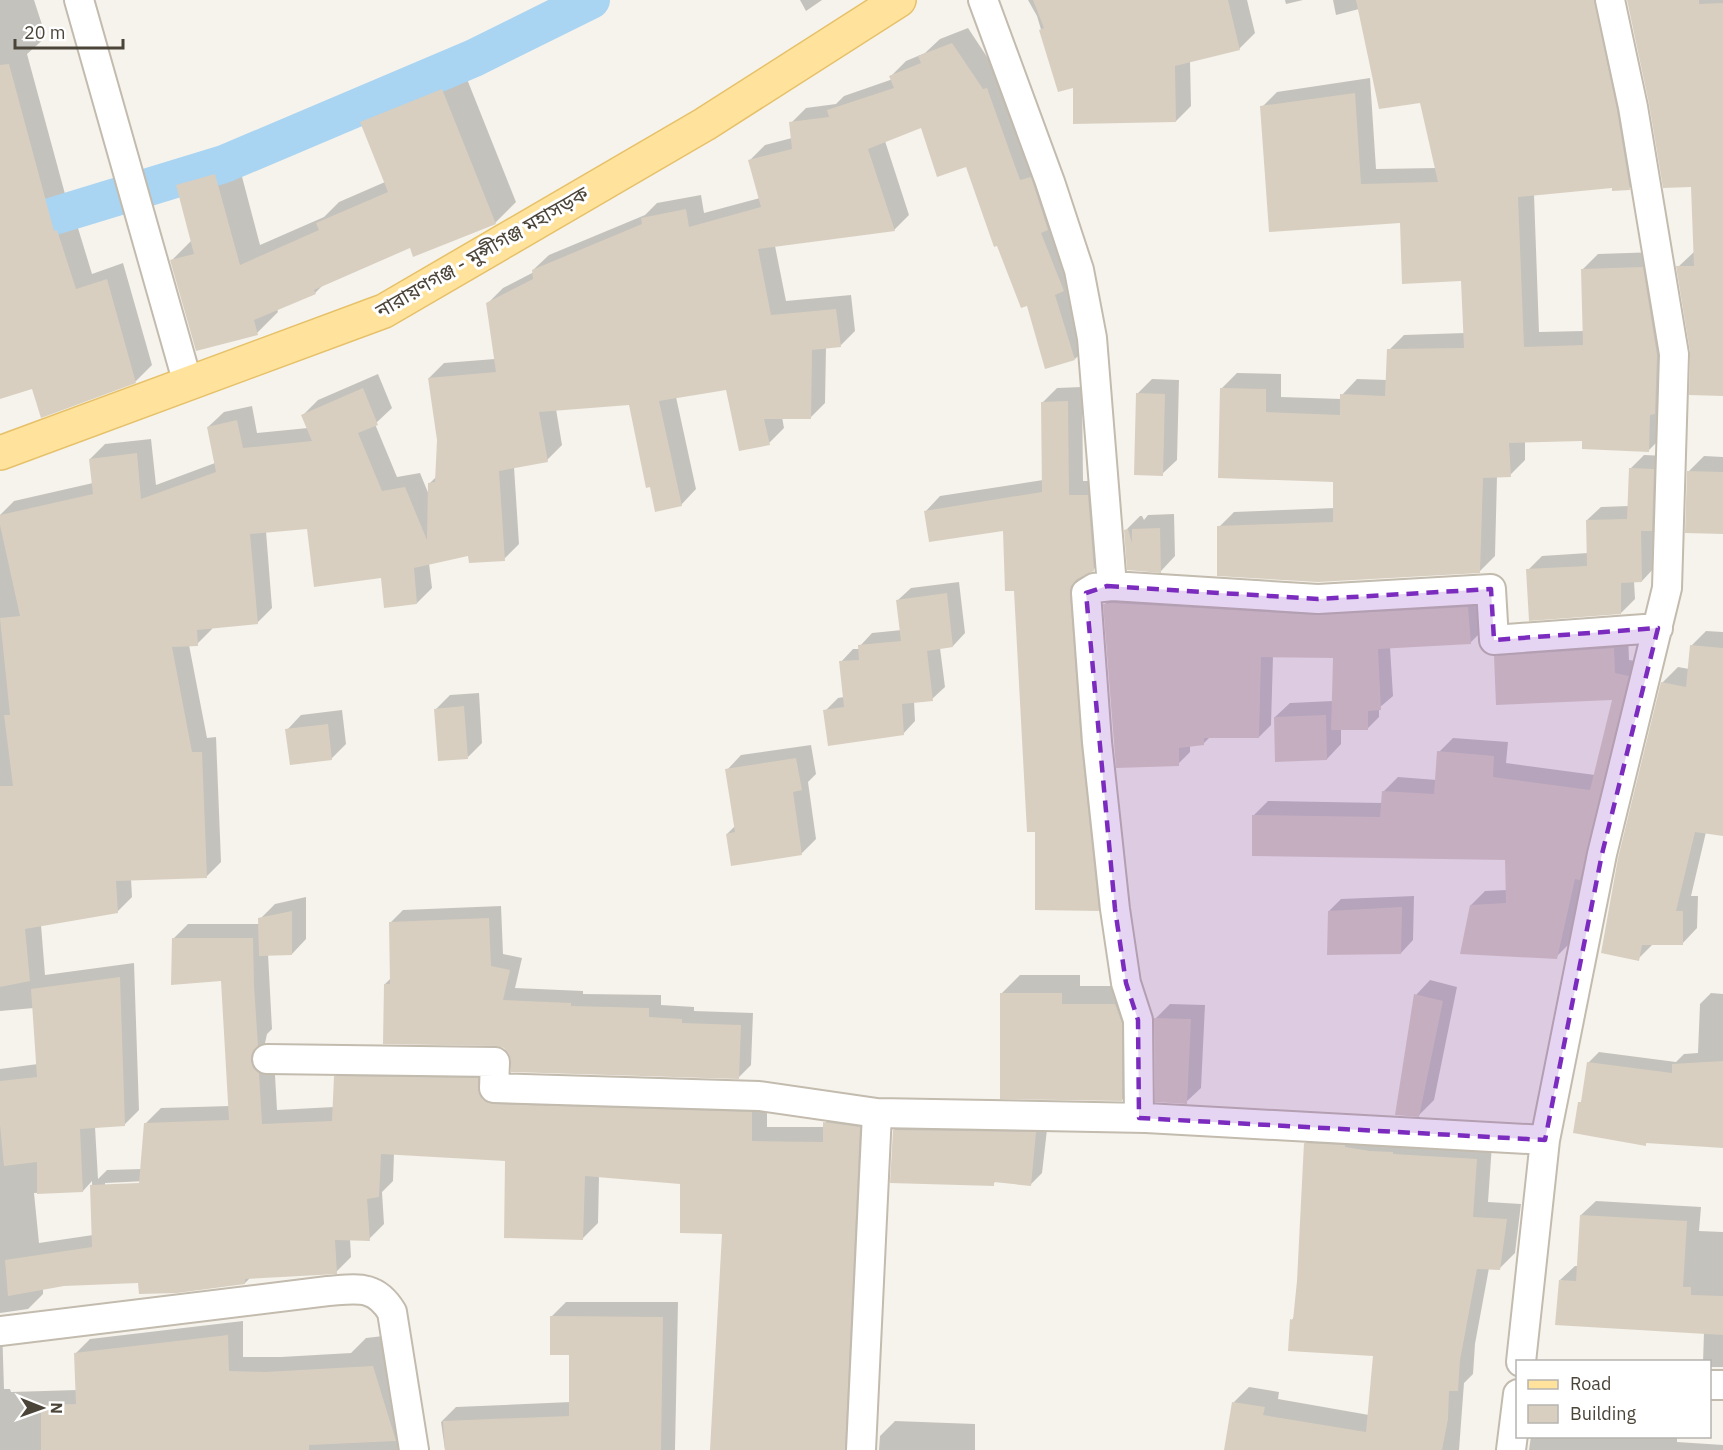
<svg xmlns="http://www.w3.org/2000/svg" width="1723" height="1450" viewBox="0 0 1723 1450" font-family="'IBM Plex Sans','Noto Sans Bengali',sans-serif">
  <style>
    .shadow { fill: #0003; fill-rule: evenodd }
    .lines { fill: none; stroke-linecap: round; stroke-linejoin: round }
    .canal { stroke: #a9d4f2; stroke-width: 38 }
    .building { fill: #d8cfc1 }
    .minor-casing { stroke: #c2bbae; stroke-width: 32 }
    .primary-casing { stroke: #e6c16a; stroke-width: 36 }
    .minor { stroke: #fff; stroke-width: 28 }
    .primary { stroke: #ffe39c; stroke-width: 33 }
    .marked { fill: #7b2cbf; fill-opacity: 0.2; stroke: #7b2cbf; stroke-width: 4.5; stroke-dasharray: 12 8; stroke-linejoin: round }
    .labels { text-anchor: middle; stroke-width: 6; stroke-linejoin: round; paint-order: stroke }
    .street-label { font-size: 20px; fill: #4b4439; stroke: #fff }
  </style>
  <rect width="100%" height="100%" fill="#f6f3ec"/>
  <!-- shadow -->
  <path class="shadow" d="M 0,0 L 34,0 L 46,37 L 27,54 L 71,216 L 74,215 L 92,274 L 123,263 L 152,365 L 136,381 L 42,416 L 33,387 L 0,398 Z
    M 800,0 L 822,0 L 806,11 Z
    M 1028,0 L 1247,0 L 1255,33 L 1239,49 L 1190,61 L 1191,106 L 1176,121 L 1074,86 L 1059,90 L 1037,16 Z
    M 1285,0 L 1303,0 L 1286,4 Z
    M 1333,0 L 1611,0 L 1645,173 L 1629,188 L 1614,187 L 1534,194 L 1539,332 L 1584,331 L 1583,269 L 1598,254 L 1658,252 L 1664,435 L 1648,451 L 1584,440 L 1525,441 L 1525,460 L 1510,475 L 1497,476 L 1495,556 L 1479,572 L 1219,527 L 1234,512 L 1335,508 L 1335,480 L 1221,389 L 1237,373 L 1281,374 L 1281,397 L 1342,399 L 1342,395 L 1357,379 L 1387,380 L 1389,350 L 1404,335 L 1465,333 L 1463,280 L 1401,222 L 1262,107 L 1277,92 L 1370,78 L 1376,169 L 1437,168 L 1421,101 L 1359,9 L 1336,15 Z
    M 1628,0 L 1723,0 L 1723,394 L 1692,351 L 1678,267 L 1695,251 L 1693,185 L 1651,103 Z
    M 968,28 L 999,75 L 1002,74 L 1090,344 L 1075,359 L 1028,304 L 967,165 L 922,126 L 885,141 L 909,215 L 894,230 L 775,246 L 786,301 L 851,295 L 855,331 L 840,346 L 826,347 L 825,403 L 810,418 L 782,417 L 784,428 L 769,443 L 728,388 L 676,397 L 696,489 L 681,505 L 630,404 L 556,409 L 562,445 L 547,460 L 514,467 L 519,544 L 504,559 L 470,554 L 429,563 L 432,588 L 417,603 L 382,576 L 308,527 L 266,531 L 272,608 L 257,623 L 212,627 L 212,629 L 197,644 L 189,645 L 207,738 L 216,737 L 221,862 L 206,877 L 131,879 L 132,897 L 117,912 L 41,925 L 45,975 L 134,963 L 139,1110 L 124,1125 L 95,1127 L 98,1179 L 107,1170 L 142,1169 L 145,1124 L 161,1108 L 230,1106 L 223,980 L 173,939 L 188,924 L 260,924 L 260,919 L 275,904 L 306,897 L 306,939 L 292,954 L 268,954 L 272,1029 L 267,1034 L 265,1043 L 268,1052 L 274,1058 L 277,1110 L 334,1107 L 335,1077 L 350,1062 L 492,1064 L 494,1081 L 767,1098 L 767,1127 L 825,1127 L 825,1123 L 840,1108 L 874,1112 L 870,1450 L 711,1450 L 724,1232 L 682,1183 L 599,1176 L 598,1223 L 583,1238 L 506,1160 L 394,1153 L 393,1181 L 382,1192 L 384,1224 L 369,1239 L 350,1239 L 351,1257 L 336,1272 L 251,1277 L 245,1283 L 140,1282 L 95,1278 L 43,1288 L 43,1294 L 28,1309 L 0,1313 L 0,1069 L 38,1064 L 34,1008 L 0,1011 L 0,515 L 14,501 L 93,483 L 90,459 L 105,444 L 151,439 L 156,485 L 215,463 L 208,427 L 224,412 L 252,406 L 257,433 L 308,428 L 303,415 L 318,400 L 378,374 L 392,408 L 375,424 L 397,477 L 420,473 L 429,495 L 429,484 L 437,476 L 438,440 L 429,378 L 444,363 L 495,359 L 488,303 L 503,288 L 534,272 L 533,270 L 549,255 L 645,215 L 657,203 L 701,195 L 704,213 L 760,198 L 750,160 L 765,145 L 792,138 L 791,123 L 806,108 L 836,104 L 844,96 L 893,79 L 891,76 L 906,61 L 925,53 L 940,39 ZM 92,1181 L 93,1235 L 39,1243 L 34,1193 L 83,1191 ZM 146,1181 L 147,1184 L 105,1186 L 105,1183 Z
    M 463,69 L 516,202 L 495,223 L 410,246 L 324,284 L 315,293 L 277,309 L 278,312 L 257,333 L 172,260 L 192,240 L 178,185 L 199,164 L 236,154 L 260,245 L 324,217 L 339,202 L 385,182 L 361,122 L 382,101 Z
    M 1152,379 L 1179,380 L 1177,460 L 1162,474 L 1137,394 Z
    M 1082,387 L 1083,481 L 1102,481 L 1108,555 L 1093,570 L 1084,574 L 1084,579 L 1113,895 L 1098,910 L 1037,830 L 1016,589 L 1004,529 L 926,511 L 940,496 L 1043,480 L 1042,403 L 1057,388 Z
    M 1644,455 L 1667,456 L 1655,567 L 1642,581 L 1634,581 L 1635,599 L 1621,613 L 1528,570 L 1542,556 L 1588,553 L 1587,520 L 1601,507 L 1629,506 L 1630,469 Z
    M 1704,456 L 1723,457 L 1723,533 L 1689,471 Z
    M 1174,514 L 1175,556 L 1161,571 L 1129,569 L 1126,530 L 1140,516 L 1142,516 L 1144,520 L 1148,515 Z
    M 959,582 L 965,633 L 953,646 L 940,648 L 945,687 L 932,699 L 914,701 L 915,721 L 903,734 L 825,711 L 838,698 L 844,697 L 841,662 L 853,649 L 860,649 L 860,646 L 872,633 L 902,630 L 898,600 L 911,588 Z
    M 1117,592 L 1480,595 L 1482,631 L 1470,643 L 1390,647 L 1393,696 L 1379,708 L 1379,717 L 1367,729 L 1341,728 L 1341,744 L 1327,759 L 1275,717 L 1290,703 L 1333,701 L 1334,657 L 1273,656 L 1271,725 L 1259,737 L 1210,737 L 1203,744 L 1190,745 L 1190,752 L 1178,764 L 1105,604 Z
    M 1706,631 L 1723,632 L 1723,834 L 1706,832 L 1691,896 L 1698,896 L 1697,928 L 1682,944 L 1654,943 L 1638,959 L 1662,683 L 1678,667 L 1689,669 L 1691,646 Z
    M 1628,634 L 1629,660 L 1642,662 L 1570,943 L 1556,957 L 1471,905 L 1485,891 L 1507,890 L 1507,859 L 1254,815 L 1268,801 L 1383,803 L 1384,791 L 1398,777 L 1437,780 L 1439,752 L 1453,738 L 1508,742 L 1506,763 L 1595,775 L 1614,698 L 1496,657 L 1510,643 Z
    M 479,693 L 482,743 L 468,757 L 436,709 L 450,695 Z
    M 342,710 L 346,744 L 331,759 L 287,730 L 301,715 Z
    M 811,745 L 816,774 L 808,782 L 816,839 L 802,853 L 732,864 L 727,834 L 735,826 L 727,770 L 741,755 Z
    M 1414,896 L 1413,940 L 1401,953 L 1329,911 L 1341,899 Z
    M 501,906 L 503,954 L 522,958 L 515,988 L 583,991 L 583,994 L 661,995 L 661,1005 L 694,1007 L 694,1011 L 753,1013 L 751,1065 L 739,1077 L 511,1053 L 505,1047 L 385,984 L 391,978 L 391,922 L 403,910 Z
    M 1020,975 L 1080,975 L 1080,986 L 1134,986 L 1140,1081 L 1122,1100 L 1001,994 Z
    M 1430,980 L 1457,987 L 1434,1100 L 1419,1115 L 1416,995 Z
    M 1711,993 L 1723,994 L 1723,1146 L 1648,1142 L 1645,1144 L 1580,1103 L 1583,1099 L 1588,1063 L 1599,1052 L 1676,1062 L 1684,1054 L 1698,1053 L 1700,1004 Z
    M 1170,1004 L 1205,1005 L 1201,1088 L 1186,1102 L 1156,1018 Z
    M 906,1118 L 1048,1121 L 1042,1173 L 1030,1185 L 997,1180 L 993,1184 L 894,1130 Z
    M 1321,1128 L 1492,1144 L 1488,1202 L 1521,1204 L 1515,1253 L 1499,1269 L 1489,1268 L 1475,1344 L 1473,1374 L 1464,1383 L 1459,1450 L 1225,1450 L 1234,1402 L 1249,1387 L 1279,1392 L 1278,1399 L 1369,1415 L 1374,1354 L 1292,1320 L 1294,1317 L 1298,1281 L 1305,1144 Z
    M 1596,1201 L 1701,1207 L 1699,1231 L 1723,1232 L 1723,1367 L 1710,1367 L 1710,1362 L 1703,1362 L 1704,1332 L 1560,1280 L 1575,1266 L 1578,1266 L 1581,1215 Z
    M 566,1302 L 678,1302 L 675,1450 L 445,1450 L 441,1422 L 456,1407 L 571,1402 L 571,1353 L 551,1317 Z
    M 0,1321 L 2,1326 L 4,1389 L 10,1389 L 11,1392 L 77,1390 L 75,1354 L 90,1339 L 243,1321 L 243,1357 L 281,1357 L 351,1353 L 366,1338 L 392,1335 L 418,1450 L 0,1450 Z
    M 895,1421 L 975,1424 L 975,1450 L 879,1450 L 880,1436 Z
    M 1531,1436 L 1677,1436 L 1677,1442 L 1723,1445 L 1723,1450 L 1529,1450 Z"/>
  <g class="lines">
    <!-- canal -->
    <path class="canal" d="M 0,179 L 31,223 L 224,164 L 474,58 L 591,0"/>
  </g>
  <!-- building -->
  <path class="building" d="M 1033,0 L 1228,0 L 1240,50 L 1175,66 L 1176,122 L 1073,124 L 1073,88 L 1058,92 L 1039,30 L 1044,28 Z
    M 1356,0 L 1594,0 L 1617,110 L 1630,190 L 1612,191 L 1612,188 L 1518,197 L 1524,347 L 1583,345 L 1581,269 L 1643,267 L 1657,355 L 1655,414 L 1650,415 L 1649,452 L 1582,449 L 1582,441 L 1509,443 L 1511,477 L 1483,478 L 1480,573 L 1318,582 L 1217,576 L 1217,526 L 1333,522 L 1333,482 L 1218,478 L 1220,388 L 1266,389 L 1266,412 L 1340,415 L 1340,394 L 1385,396 L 1387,349 L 1464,348 L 1461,281 L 1402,284 L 1400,223 L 1269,232 L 1260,106 L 1355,93 L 1361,184 L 1438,182 L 1420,103 L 1379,109 Z
    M 1627,0 L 1699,0 L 1699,4 L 1723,3 L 1723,396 L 1689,395 L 1690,352 L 1676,266 L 1694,266 L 1691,187 L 1663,188 L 1649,104 Z
    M 952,43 L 983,89 L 987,88 L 1020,180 L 1031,177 L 1048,230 L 1041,233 L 1064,291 L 1055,295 L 1075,360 L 1045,369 L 1027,306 L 1021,308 L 997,246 L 994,247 L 966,167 L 937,177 L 921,128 L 868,149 L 895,231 L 758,249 L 771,315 L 836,309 L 841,347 L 812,350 L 811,419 L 764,419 L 770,445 L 739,451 L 726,390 L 659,401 L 682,506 L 655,512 L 650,487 L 646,488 L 629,405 L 539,412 L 548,462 L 499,471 L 505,561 L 469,563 L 468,556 L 414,568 L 417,604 L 384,608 L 381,578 L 314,587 L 307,529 L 250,534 L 258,624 L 197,630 L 198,646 L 172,647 L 192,752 L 202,752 L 207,878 L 116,881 L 118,913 L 25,929 L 30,981 L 0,987 L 0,786 L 13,786 L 4,715 L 10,715 L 0,618 L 20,616 L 0,525 L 0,515 L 93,494 L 89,459 L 137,453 L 141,499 L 216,472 L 207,427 L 237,420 L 243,448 L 312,441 L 301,415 L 363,388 L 378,425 L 358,433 L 382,491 L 405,487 L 427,540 L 428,483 L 435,482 L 437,440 L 428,378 L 496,372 L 486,303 L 533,279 L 532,270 L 642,224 L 641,218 L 686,209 L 689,227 L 761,207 L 748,160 L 792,149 L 789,122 L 829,117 L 827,110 L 894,88 L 889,76 L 921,63 L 918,56 Z
    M 9,64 L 54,231 L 57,230 L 76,289 L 107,279 L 136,383 L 41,418 L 32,389 L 0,399 L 0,65 Z
    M 442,89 L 496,224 L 413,257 L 410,248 L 314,290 L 316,294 L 254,320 L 258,335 L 196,351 L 170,260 L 194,254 L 176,185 L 215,174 L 240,265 L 319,230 L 316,223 L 388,192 L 360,122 Z
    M 1136,393 L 1165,394 L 1163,476 L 1134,475 Z
    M 1068,401 L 1069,495 L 1088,495 L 1094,571 L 1077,579 L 1071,586 L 1070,594 L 1081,744 L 1099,911 L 1035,910 L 1035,832 L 1027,832 L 1014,591 L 1005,591 L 1003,531 L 929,542 L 924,511 L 1042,492 L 1041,402 Z
    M 1629,468 L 1654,469 L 1652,531 L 1641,531 L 1642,582 L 1621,583 L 1621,614 L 1529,621 L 1526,569 L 1587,566 L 1586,520 L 1627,519 Z
    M 1687,471 L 1723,472 L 1723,534 L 1685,533 Z
    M 1160,528 L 1161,573 L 1127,570 L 1124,530 L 1128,529 L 1132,543 L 1132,529 Z
    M 947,593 L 953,647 L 927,651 L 933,701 L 902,704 L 904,735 L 828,746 L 823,710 L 844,707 L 839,661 L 859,660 L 858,645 L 901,641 L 896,600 Z
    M 1112,603 L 1317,615 L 1468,607 L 1471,644 L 1378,649 L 1381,710 L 1368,711 L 1368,730 L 1331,730 L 1333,658 L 1261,657 L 1259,738 L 1204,738 L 1204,745 L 1179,748 L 1179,766 L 1116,768 L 1103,604 Z
    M 1690,645 L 1723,648 L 1723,836 L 1695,832 L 1676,911 L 1683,911 L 1683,945 L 1642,945 L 1639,961 L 1601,953 L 1618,858 L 1661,682 L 1686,687 Z
    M 1614,648 L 1615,673 L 1629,676 L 1580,880 L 1575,879 L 1557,959 L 1460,954 L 1470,905 L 1506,903 L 1505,860 L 1252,856 L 1252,815 L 1380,817 L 1382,791 L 1434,794 L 1437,751 L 1494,756 L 1493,777 L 1590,790 L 1612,700 L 1496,705 L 1494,656 Z
    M 464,706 L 468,759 L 438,761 L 434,709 Z
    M 1326,715 L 1327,760 L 1275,762 L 1274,717 Z
    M 328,724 L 332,760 L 290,765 L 285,729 Z
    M 796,758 L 802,790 L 793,792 L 802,855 L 731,866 L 726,834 L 735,832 L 725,769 Z
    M 1402,907 L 1401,954 L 1327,955 L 1328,911 Z
    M 292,911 L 292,955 L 259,956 L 258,918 Z
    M 489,918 L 491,966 L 510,970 L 503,1000 L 571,1003 L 571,1006 L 649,1008 L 649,1017 L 682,1019 L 682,1023 L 741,1025 L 739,1079 L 511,1072 L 509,1054 L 504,1048 L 496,1046 L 383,1044 L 384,984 L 390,984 L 389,922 Z
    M 172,938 L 253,938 L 254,986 L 258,1046 L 253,1051 L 251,1059 L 253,1068 L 259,1073 L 262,1124 L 332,1121 L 334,1076 L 478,1078 L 480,1096 L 486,1102 L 494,1104 L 752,1112 L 752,1141 L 823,1142 L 823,1122 L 860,1127 L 845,1450 L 710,1450 L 722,1234 L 680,1233 L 680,1184 L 585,1176 L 583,1240 L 504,1238 L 505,1161 L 381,1154 L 379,1197 L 367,1199 L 370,1241 L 335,1240 L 337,1274 L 245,1279 L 245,1284 L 177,1293 L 139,1294 L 138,1283 L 64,1286 L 8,1296 L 5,1260 L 92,1247 L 90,1185 L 139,1183 L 144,1123 L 229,1120 L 221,981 L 171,985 Z
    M 120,977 L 125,1126 L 80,1129 L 83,1192 L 37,1194 L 37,1162 L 4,1166 L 0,1125 L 0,1081 L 37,1077 L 31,989 Z
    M 1000,993 L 1062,993 L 1062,1004 L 1115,1004 L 1122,1023 L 1122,1101 L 1000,1099 Z
    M 1414,994 L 1443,1001 L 1419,1117 L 1395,1115 Z
    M 1154,1018 L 1191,1019 L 1187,1104 L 1155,1102 Z
    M 1723,1061 L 1723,1148 L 1646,1143 L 1646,1146 L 1573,1133 L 1578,1102 L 1581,1102 L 1587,1062 L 1672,1073 L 1672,1064 Z
    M 893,1130 L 1036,1132 L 1031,1186 L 994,1182 L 994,1186 L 890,1183 Z
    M 1304,1143 L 1345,1145 L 1345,1147 L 1370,1151 L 1393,1152 L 1393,1154 L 1477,1159 L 1473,1217 L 1507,1219 L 1500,1270 L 1477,1269 L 1460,1360 L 1458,1391 L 1449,1391 L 1448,1419 L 1442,1450 L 1224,1450 L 1232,1402 L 1265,1407 L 1263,1415 L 1366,1432 L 1373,1356 L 1288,1351 L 1290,1319 L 1293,1320 L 1297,1281 Z
    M 1580,1215 L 1687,1221 L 1683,1287 L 1691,1287 L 1691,1295 L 1723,1296 L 1723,1335 L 1555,1325 L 1559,1280 L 1576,1281 Z
    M 550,1316 L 663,1317 L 661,1450 L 445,1450 L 443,1421 L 569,1416 L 569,1355 L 550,1355 Z
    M 228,1335 L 229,1371 L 265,1372 L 373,1366 L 396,1441 L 309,1445 L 309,1450 L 41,1450 L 41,1405 L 76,1404 L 74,1353 Z"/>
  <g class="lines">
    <defs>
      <path id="minor" d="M 79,0 L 188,384
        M 983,0 L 1050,182 L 1079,270 L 1092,338 L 1112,586 L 1318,599 L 1491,589 L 1494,640 L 1658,628
        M 1112,586 L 1094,588 L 1086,593 L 1097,742 L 1115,909 L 1126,983 L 1138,1020 L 1139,1118
        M 267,1059 L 495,1062 L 494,1088 L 759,1096 L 877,1113 L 861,1450
        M 877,1113 L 1146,1118 L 1545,1140
        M 0,1331 L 328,1291 C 357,1289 375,1284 392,1312 L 414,1450
        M 1521,1362 L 1545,1140 L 1602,854 L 1667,588 L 1674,354 L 1633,107 L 1610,0
        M 1710,1385 L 1723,1385
        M 1511,1450 L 1518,1394"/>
      <path id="primary" d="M 0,453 L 384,311 L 705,124 L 899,0"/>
    </defs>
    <!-- minor casing -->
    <use href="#minor" class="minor-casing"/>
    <!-- primary casing -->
    <use href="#primary" class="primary-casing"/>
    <!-- minor -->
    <use href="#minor" class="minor"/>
    <!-- primary -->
    <use href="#primary" class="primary"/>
  </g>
  <!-- marked area -->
  <path class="marked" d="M 1107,586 L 1318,599 L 1491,589 L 1494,640 L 1658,628 L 1602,854 L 1545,1140 L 1139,1118 L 1138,1020 L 1126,983 L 1115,909 L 1086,593 Z"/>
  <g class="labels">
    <!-- street labels -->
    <g class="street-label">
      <text transform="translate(482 252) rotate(-30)" y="7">নারায়ণগঞ্জ - মুন্সীগঞ্জ মহাসড়ক</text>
    </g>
  </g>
  <!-- legend -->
  <rect x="1516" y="1360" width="195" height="78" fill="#ffffff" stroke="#b7b4b0" stroke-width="1.5"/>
  <rect x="1528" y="1380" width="30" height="9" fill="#ffe39c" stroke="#b7b4b0" stroke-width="1.5"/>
  <text x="1570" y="1390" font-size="18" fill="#4b4439">Road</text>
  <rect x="1528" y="1405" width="30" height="18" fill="#d8cfc1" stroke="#b7b4b0" stroke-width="1.5"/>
  <text x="1570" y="1420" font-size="18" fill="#4b4439">Building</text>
  <!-- north arrow -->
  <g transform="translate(42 1408) rotate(91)" stroke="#ffffff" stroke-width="4.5" paint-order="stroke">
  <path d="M0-4.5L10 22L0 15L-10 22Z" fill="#4b4439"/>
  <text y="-9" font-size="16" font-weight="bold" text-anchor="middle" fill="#4b4439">N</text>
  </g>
  <!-- scale -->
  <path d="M15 39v9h108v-9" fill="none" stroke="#4b4439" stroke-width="3"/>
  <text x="24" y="39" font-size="18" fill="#4b4439" stroke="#ffffff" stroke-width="4.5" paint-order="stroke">20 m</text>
</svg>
